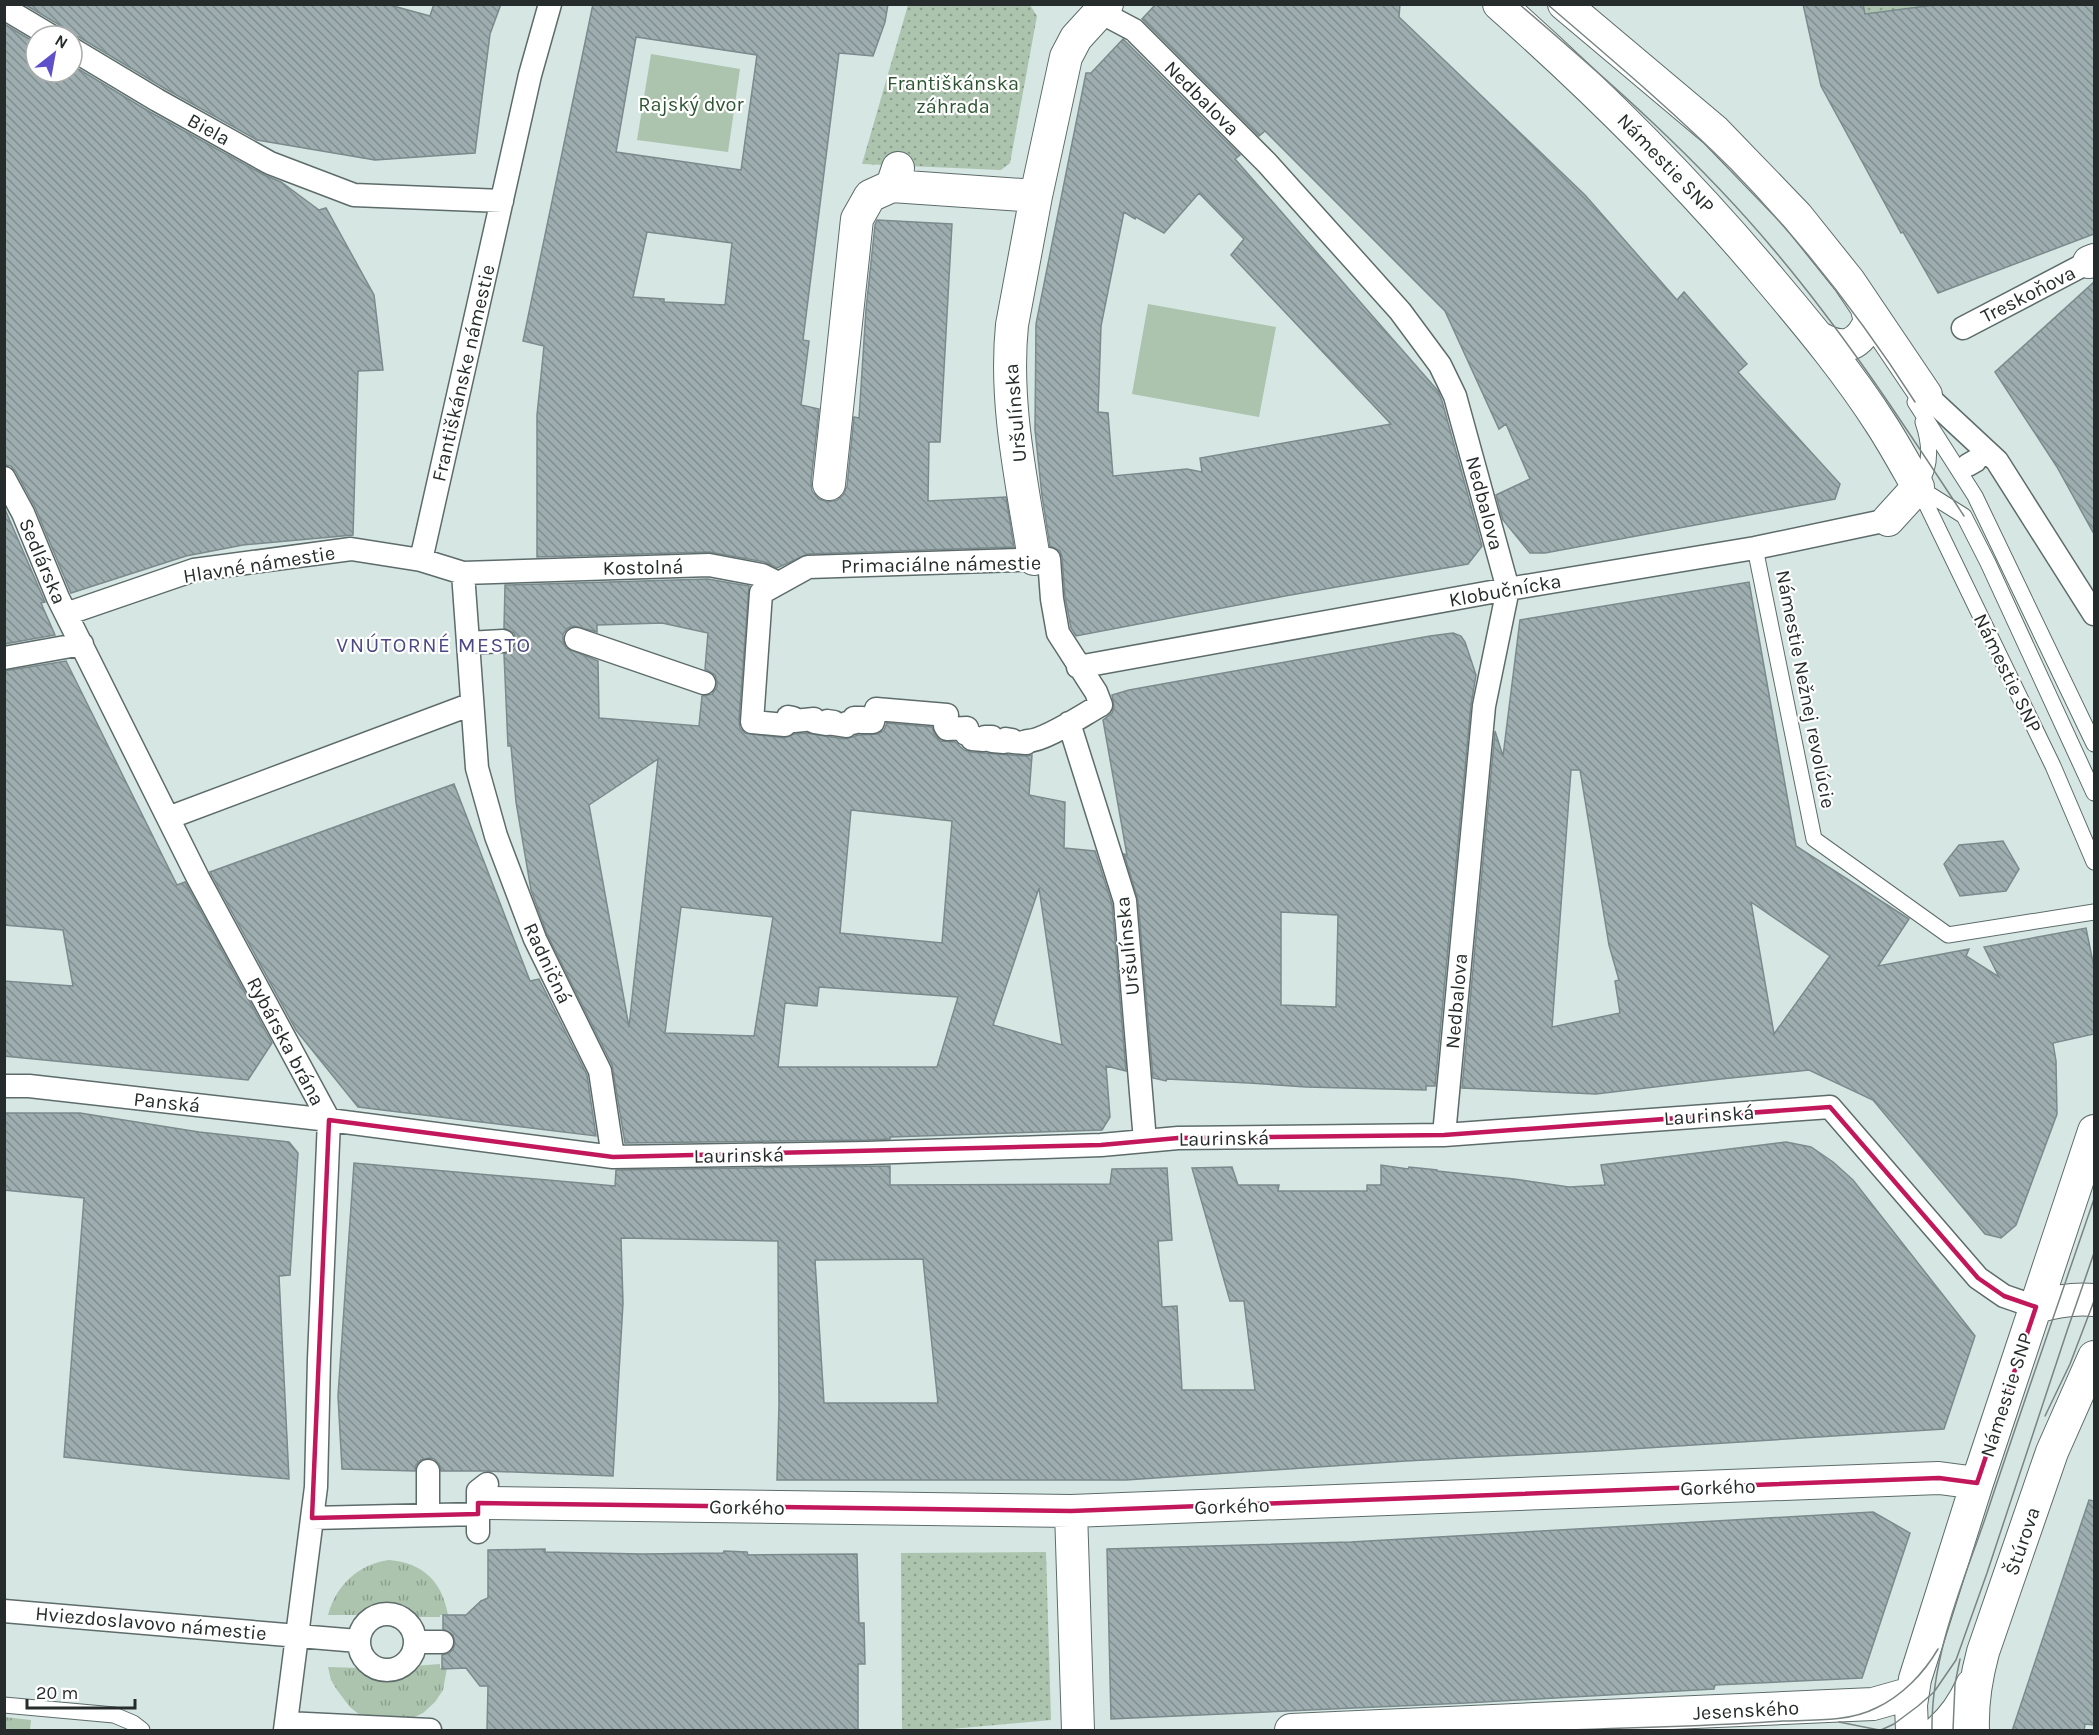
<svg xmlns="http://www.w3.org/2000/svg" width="2099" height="1735" viewBox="0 0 2099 1735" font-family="Karla,sans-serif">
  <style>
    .grass { fill: url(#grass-tufts) }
    .park { fill: url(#park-dots) }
    .garden { fill: #acc4ae }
    .building { fill: url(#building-back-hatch); stroke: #7b8a8c; stroke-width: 1.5; fill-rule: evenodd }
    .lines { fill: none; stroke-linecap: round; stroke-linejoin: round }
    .service-casing { stroke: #5d6c6a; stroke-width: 17 }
    .pedestrian-casing { stroke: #5d6c6a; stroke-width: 25 }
    .minor-casing { stroke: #5d6c6a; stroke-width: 34 }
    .service { stroke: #fff; stroke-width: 15 }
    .pedestrian { stroke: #fff; stroke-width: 22 }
    .minor { stroke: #fff; stroke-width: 32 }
    .tram { stroke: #798482; stroke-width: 1.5 }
    .marked { fill: none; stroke: #c2185b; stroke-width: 4.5; stroke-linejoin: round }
    .labels { text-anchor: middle; stroke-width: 4.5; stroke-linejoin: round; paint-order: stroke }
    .park-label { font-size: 20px; fill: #2c5632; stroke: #fff }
    .street-label { font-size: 20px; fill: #252c2b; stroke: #fff }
    .neighbourhood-label { font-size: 21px; letter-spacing: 1.5px; fill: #4b4886; stroke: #fff }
  </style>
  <defs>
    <pattern id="grass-tufts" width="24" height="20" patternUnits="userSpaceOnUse" patternTransform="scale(1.5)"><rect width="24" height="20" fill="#acc4ae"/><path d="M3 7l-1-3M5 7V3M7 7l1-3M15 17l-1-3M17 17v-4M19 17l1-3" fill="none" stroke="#8c9f8e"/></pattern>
    <pattern id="park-dots" width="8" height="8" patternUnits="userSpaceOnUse" patternTransform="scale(1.5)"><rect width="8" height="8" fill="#acc4ae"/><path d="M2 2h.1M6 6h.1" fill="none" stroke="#8c9f8e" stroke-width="1.8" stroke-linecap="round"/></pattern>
    <pattern id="building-back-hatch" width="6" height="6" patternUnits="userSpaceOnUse" patternTransform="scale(1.5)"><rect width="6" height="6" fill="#9eaeb0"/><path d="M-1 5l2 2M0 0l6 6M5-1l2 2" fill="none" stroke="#818e8f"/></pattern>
  </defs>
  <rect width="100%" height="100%" fill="#d5e6e3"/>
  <!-- grass -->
  <path class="grass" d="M 389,1560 C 423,1563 442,1581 448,1615 L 440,1615 L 440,1617 L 413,1617 L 401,1608 L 392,1606 L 383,1607 L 360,1615 L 328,1615 C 336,1585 359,1564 389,1560 Z
    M 440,1664 L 440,1668 L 447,1668 L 443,1690 L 435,1702 L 423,1713 L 406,1721 L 361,1716 L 350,1707 L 337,1690 L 331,1680 L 328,1667 L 360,1668 L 377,1677 L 386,1677 L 396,1676 L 414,1666 Z
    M 4,1717 L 31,1720 L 30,1730 L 5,1730 Z"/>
  <!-- park -->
  <path class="park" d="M 1863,4 L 1942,5 L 1865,14 Z
    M 908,5 L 1030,5 L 1037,16 L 1010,163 L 1001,170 L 862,164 Z
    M 1046,1552 L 1051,1720 L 940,1730 L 902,1730 L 901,1553 Z"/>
  <!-- garden -->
  <path class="garden" d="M 651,54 L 740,69 L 728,152 L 637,140 Z
    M 1148,304 L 1276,327 L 1259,417 L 1132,394 Z"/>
  <!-- building -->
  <path class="building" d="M 24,4 L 386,4 L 430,16 L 434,4 L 501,4 L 490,34 L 475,153 L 375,160 L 257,140 L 164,88 L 79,37 L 64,36 L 62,29 L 58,24 Z
    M 593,4 L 888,4 L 885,22 L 873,56 L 839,53 L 803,340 L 809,341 L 801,405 L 819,409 L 811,482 L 812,491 L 819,499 L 828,502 L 837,500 L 843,495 L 847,486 L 854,417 L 859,418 L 866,309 L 875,225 L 877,220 L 952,224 L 940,442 L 929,442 L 928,501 L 1006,497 L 1014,547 L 808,554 L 777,568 L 765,562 L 709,552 L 537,557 L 537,415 L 544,346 L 523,341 ZM 636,37 L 757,55 L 741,170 L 616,152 ZM 647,232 L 732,243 L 725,305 L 664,302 L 664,299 L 633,297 Z
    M 1156,4 L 1400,4 L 1399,17 L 1585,195 L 1677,300 L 1684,292 L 1747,364 L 1738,372 L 1840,484 L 1835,499 L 1545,553 L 1530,553 L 1503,520 L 1496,495 L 1530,479 L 1506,424 L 1499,429 L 1445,311 L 1265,131 L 1259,136 L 1142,19 Z
    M 1803,4 L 1863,4 L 1865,14 L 1942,4 L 2094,4 L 2094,234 L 1938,293 L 1903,232 L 1901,233 L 1821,86 Z
    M 4,24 L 36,43 L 36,72 L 72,72 L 72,65 L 150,112 L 264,175 L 281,182 L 319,210 L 326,208 L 374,295 L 383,370 L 358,371 L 353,535 L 243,545 L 186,556 L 71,593 L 35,507 L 16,472 L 11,466 L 4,465 Z
    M 1123,39 L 1240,155 L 1235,159 L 1438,391 L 1442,401 L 1482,546 L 1468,564 L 1285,596 L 1076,636 L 1071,628 L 1065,597 L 1062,557 L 1060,551 L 1050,546 L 1042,496 L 1035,430 L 1036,324 L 1086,73 L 1091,73 ZM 1199,193 L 1244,239 L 1231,255 L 1391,424 L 1200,458 L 1202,472 L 1187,469 L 1113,476 L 1108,413 L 1098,412 L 1101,326 L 1124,212 L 1135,219 L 1136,217 L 1164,233 Z
    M 2094,282 L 2094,534 L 2057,467 L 1995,372 Z
    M 4,507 L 45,602 L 41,603 L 55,635 L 4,644 Z
    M 708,579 L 749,586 L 739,721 L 740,728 L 745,733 L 784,738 L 794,734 L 807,733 L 844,739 L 859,735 L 878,734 L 884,730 L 887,723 L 932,727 L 934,733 L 940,741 L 955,742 L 964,750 L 971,752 L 1025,756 L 1032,755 L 1029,795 L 1065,802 L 1064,848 L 1095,851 L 1112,904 L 1126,1071 L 1106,1066 L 1110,1117 L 1102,1130 L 890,1137 L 890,1139 L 867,1140 L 625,1143 L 612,1065 L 547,934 L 531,890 L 516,802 L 511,746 L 508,746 L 504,654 L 511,652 L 515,648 L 516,641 L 514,633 L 504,628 L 505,585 ZM 662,623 L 708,633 L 705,669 L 715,675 L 717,681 L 717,687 L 712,694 L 702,696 L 699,726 L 599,718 L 598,661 L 566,648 L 563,641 L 563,634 L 568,628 L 574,626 L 597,632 L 597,625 ZM 658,759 L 629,1027 L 589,805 ZM 851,810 L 952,821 L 942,943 L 840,933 ZM 1039,888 L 1062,1045 L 993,1025 ZM 681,907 L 773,917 L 754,1036 L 665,1033 ZM 819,987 L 958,997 L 937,1067 L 778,1067 L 785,1003 L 817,1006 Z
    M 1749,582 L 1796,846 L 1909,919 L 1878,966 L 1969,949 L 1966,956 L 1999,977 L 1984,947 L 2086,928 L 2094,967 L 2094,1034 L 2053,1043 L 2056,1061 L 2057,1114 L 2016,1225 L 2001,1238 L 1985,1234 L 1873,1100 L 1809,1070 L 1721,1079 L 1596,1094 L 1462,1088 L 1495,731 L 1503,756 L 1520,620 ZM 1571,770 L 1580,770 L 1609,945 L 1619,980 L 1615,981 L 1620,1013 L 1552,1027 ZM 1751,902 L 1830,956 L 1774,1034 Z
    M 1453,633 L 1461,636 L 1465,642 L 1476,675 L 1471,705 L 1435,1086 L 1426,1086 L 1426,1090 L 1306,1087 L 1249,1083 L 1167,1079 L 1166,1081 L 1153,1078 L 1138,900 L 1124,854 L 1127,855 L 1103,720 L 1112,713 L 1114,707 L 1112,695 L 1129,690 L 1430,636 ZM 1281,912 L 1338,915 L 1336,1007 L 1281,1005 Z
    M 66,661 L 177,885 L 185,882 L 272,1043 L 248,1080 L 4,1056 L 4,981 L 73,986 L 63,930 L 4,925 L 4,671 Z
    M 454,784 L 530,981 L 539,979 L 587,1075 L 596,1136 L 358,1107 L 296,1030 L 210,872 Z
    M 2003,841 L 2019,869 L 2006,891 L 1960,896 L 1944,864 L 1959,845 Z
    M 4,1113 L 80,1113 L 199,1132 L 289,1142 L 298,1153 L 290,1275 L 279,1276 L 289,1479 L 185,1470 L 64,1457 L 84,1198 L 4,1190 Z
    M 1786,1142 L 1811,1147 L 1833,1162 L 1853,1180 L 1975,1336 L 1944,1429 L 1599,1451 L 1406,1461 L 1126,1480 L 777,1480 L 779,1404 L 778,1241 L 621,1238 L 623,1303 L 613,1476 L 486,1471 L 441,1471 L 439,1464 L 434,1459 L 429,1458 L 421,1460 L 416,1465 L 415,1471 L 342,1469 L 338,1396 L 354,1163 L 615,1186 L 616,1170 L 890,1166 L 890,1185 L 1110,1184 L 1112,1169 L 1167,1168 L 1172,1240 L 1158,1241 L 1162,1307 L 1177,1306 L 1182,1390 L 1255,1390 L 1244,1301 L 1230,1301 L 1192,1168 L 1232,1167 L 1238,1185 L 1279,1185 L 1278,1191 L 1367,1191 L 1367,1185 L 1381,1185 L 1381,1165 L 1408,1169 L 1409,1167 L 1437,1170 L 1437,1171 L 1514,1179 L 1569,1187 L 1605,1185 L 1601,1165 ZM 923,1259 L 938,1403 L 824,1403 L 815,1260 Z
    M 2089,1500 L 2094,1501 L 2094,1725 L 2085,1724 L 2084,1731 L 2012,1731 Z
    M 1873,1512 L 1910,1533 L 1862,1678 L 1715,1685 L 1714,1689 L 1466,1703 L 1111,1719 L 1107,1549 L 1351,1542 Z
    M 545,1549 L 545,1552 L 642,1554 L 723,1553 L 724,1551 L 747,1552 L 748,1555 L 857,1554 L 859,1623 L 864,1623 L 865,1664 L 858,1664 L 858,1731 L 487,1731 L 488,1686 L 480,1686 L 466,1668 L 442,1669 L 442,1655 L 449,1653 L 453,1649 L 455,1643 L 453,1635 L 443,1629 L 443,1615 L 466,1615 L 481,1601 L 488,1598 L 488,1550 Z"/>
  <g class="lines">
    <defs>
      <path id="service" d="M 1915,402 L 1975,496 L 2094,744
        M 1918,487 L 2053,766 L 2094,862
        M 1918,487 L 1964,516 L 1988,563 L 2094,793
        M 1918,487 C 1932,467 1931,445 1923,422
        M 1755,548 L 1814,839 L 1948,935 L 2094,912
        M 4,1705 L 114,1715 L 133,1723 L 142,1730"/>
      <path id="pedestrian" d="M 4,8 L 51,36
        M 1100,12 L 1134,30 L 1267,163 L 1400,311 L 1440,365 L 1455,396 L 1508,589 L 1484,706 L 1444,1135
        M 72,49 L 157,100 L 270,163 L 354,195 L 502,201
        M 1963,328 L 2089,262
        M 1926,395 L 1997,461 L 2094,614
        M 1968,465 L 1975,461
        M 4,478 L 23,513 L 58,598 L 198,878 L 329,1120 L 319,1359 L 316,1487 L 285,1730
        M 1049,559 L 1052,599 L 1058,633 L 1096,692 L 1101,705 C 1084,714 1045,741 1027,741 L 1026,743 L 1013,742 L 1012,740 L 1006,739 L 1004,742 L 992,741 L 992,737 L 985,737 L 984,740 L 972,739 L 972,736 L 966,734 L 967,728 L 947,729 L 945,726 L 947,715 L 876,709 L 873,722 L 861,722 L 862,718 L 854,718 L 853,723 L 847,723 L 846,726 L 833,724 L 834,722 L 827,721 L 826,724 L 814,722 L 814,719 L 794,721 L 793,718 L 788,717 L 785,725 L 752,722 L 761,593 L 808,567 Z
        M 421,560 L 530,75 L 550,4
        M 463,573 L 477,768 L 496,836 L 535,939 L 600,1071 L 613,1157
        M 66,614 L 194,570 L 351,549 L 421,560 L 463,573 L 709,565 L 762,575 L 778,583
        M 576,639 L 704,683
        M 468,643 L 503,641
        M 4,658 L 82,644
        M 1078,667 L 1508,589 L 1755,548 L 1888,520
        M 1069,723 L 1125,901 L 1145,1141
        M 168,818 L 472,704
        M 4,1086 L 29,1086 L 329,1120 L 613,1157 L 867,1153 L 1101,1145 L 1178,1138 L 1444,1135 L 1830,1107 L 1978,1278 L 2004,1296 L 2036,1307
        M 428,1471 L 428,1515
        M 312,1518 L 478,1514
        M 478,1532 L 478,1491 L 487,1484
        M 4,1611 L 358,1641
        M359 1642a28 28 0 1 1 56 0a28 28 0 1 1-56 0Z
        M 416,1642 L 442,1642
        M 286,1723 L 430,1730"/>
      <path id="minor" d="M 1499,4 C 1597,91 1689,182 1773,283 C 1811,328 1849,374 1881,424 C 1894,444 1906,466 1918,487 L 1888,520
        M 1564,4 L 1715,131 L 1797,216 L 1849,281 L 1926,395
        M 898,168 L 892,186 L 1036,196
        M 2089,262 L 2094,260
        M 1818,337 C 1842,351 1858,348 1870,321 L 1867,309
        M 829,484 L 857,219 L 870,196 L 892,186
        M 1034,559 C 1022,482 1004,404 1012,325 L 1036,196 L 1066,57 L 1076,38 L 1107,4
        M 2036,1307 C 2056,1301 2073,1298 2094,1300
        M 487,1503 L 1071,1511 L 1939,1478 L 1977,1483
        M 1071,1511 L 1078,1730
        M 1291,1730 L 1873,1704 L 1912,1693
        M 1912,1730 L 1911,1705 L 1915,1679 L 1977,1483 L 2094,1131
        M 1940,1730 C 1955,1717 1964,1703 1972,1685
        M 1973,1730 C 1972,1704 1976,1678 1983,1652 L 2052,1452 L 2094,1357"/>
    </defs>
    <!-- service casing -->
    <use href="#service" class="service-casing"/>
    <!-- pedestrian casing -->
    <use href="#pedestrian" class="pedestrian-casing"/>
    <!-- minor casing -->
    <use href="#minor" class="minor-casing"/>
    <!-- service -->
    <use href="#service" class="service"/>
    <!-- pedestrian -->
    <use href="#pedestrian" class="pedestrian"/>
    <!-- minor -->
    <use href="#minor" class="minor"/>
    <!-- tram -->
    <path class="tram" d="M 1519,4 C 1609,81 1698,159 1774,250 C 1845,334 1904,425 1964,516
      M 1547,4 C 1610,58 1673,111 1731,169 C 1800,240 1862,319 1915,402
      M 2045,1416 L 2070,1364 L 2094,1301
      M 1839,1722 L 1879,1730
      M 1558,1730 C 1633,1728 1707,1726 1782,1721 C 1812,1720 1849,1722 1876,1708 C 1902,1696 1924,1673 1938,1649
      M 1881,1730 L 1894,1724 L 1918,1706 L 1934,1692 L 1956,1660 L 1987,1573 L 2067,1331 L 2094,1253
      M 1932,1730 C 1931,1656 1962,1586 1986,1516 C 2021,1410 2058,1304 2094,1199
      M 1953,1730 L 1955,1684 L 1960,1659"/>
  </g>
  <!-- marked area -->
  <path class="marked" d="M 1830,1107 L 1978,1278 L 2004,1296 L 2036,1307 L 1977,1483 L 1939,1478 L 1071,1511 L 478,1503 L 478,1514 L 312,1518 L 329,1120 L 613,1157 L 1101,1145 L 1178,1138 L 1444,1135 Z"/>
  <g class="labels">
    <!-- park labels -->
    <g class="park-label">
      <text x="953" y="90">Františkánska<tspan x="953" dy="23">záhrada</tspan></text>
      <text x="691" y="111">Rajský dvor</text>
    </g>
    <!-- street labels -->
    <g class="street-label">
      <text transform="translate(1202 98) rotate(45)" y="7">Nedbalova</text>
      <text transform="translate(209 129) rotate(29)" y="7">Biela</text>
      <text transform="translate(1666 163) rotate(46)" y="7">Námestie SNP</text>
      <text transform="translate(2028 294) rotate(-27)" y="7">Treskoňova</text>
      <text transform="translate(463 373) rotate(-77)" y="7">Františkánske námestie</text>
      <text transform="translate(1015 413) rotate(-95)" y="7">Uršulínska</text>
      <text transform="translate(1485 503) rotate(75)" y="7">Nedbalova</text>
      <text transform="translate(43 561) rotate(67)" y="7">Sedlárska</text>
      <text transform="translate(259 564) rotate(-9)" y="7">Hlavné námestie</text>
      <text transform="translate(941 564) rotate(-1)" y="7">Primaciálne námestie</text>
      <text transform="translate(643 567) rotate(-1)" y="7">Kostolná</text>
      <text transform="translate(1505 590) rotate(-10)" y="7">Klobučnícka</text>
      <text transform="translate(2008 673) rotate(64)" y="7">Námestie SNP</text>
      <text transform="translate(1806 689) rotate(79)" y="7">Námestie Nežnej revolúcie</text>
      <text transform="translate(1127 946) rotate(-96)" y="7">Uršulínska</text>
      <text transform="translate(548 963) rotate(65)" y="7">Radničná</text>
      <text transform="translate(1456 1001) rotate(-85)" y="7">Nedbalova</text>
      <text transform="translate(286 1041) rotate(62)" y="7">Rybárska brána</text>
      <text transform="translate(167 1102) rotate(6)" y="7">Panská</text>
      <text transform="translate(1709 1115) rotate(-4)" y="7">Laurinská</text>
      <text transform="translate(1224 1138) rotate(-1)" y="7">Laurinská</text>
      <text transform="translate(739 1155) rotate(-1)" y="7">Laurinská</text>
      <text transform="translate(2006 1395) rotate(-72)" y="7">Námestie SNP</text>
      <text transform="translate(1718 1487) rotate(-2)" y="7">Gorkého</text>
      <text transform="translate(1232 1506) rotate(-2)" y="7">Gorkého</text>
      <text transform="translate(747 1507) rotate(1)" y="7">Gorkého</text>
      <text transform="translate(2022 1541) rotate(-71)" y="7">Štúrova</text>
      <text transform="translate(151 1623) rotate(5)" y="7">Hviezdoslavovo námestie</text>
      <text transform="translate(1746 1710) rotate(-3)" y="7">Jesenského</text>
    </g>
    <!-- neighbourhood labels -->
    <g class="neighbourhood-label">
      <text x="434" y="652">VNÚTORNÉ MESTO</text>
    </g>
  </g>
  <!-- border -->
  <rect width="2099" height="1735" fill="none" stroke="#252c2b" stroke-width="12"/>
  <!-- north arrow -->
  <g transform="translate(54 54) rotate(31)"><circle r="28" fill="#ffffff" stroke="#a8abaa" stroke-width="1.5"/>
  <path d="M0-4.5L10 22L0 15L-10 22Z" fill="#5d50c8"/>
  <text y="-9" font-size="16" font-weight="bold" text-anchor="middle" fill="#252c2b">N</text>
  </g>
  <!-- scale -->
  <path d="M27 1699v9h108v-9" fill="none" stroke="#252c2b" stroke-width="3"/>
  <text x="36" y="1699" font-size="18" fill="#252c2b" stroke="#ffffff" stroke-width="4.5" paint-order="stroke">20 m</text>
</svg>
